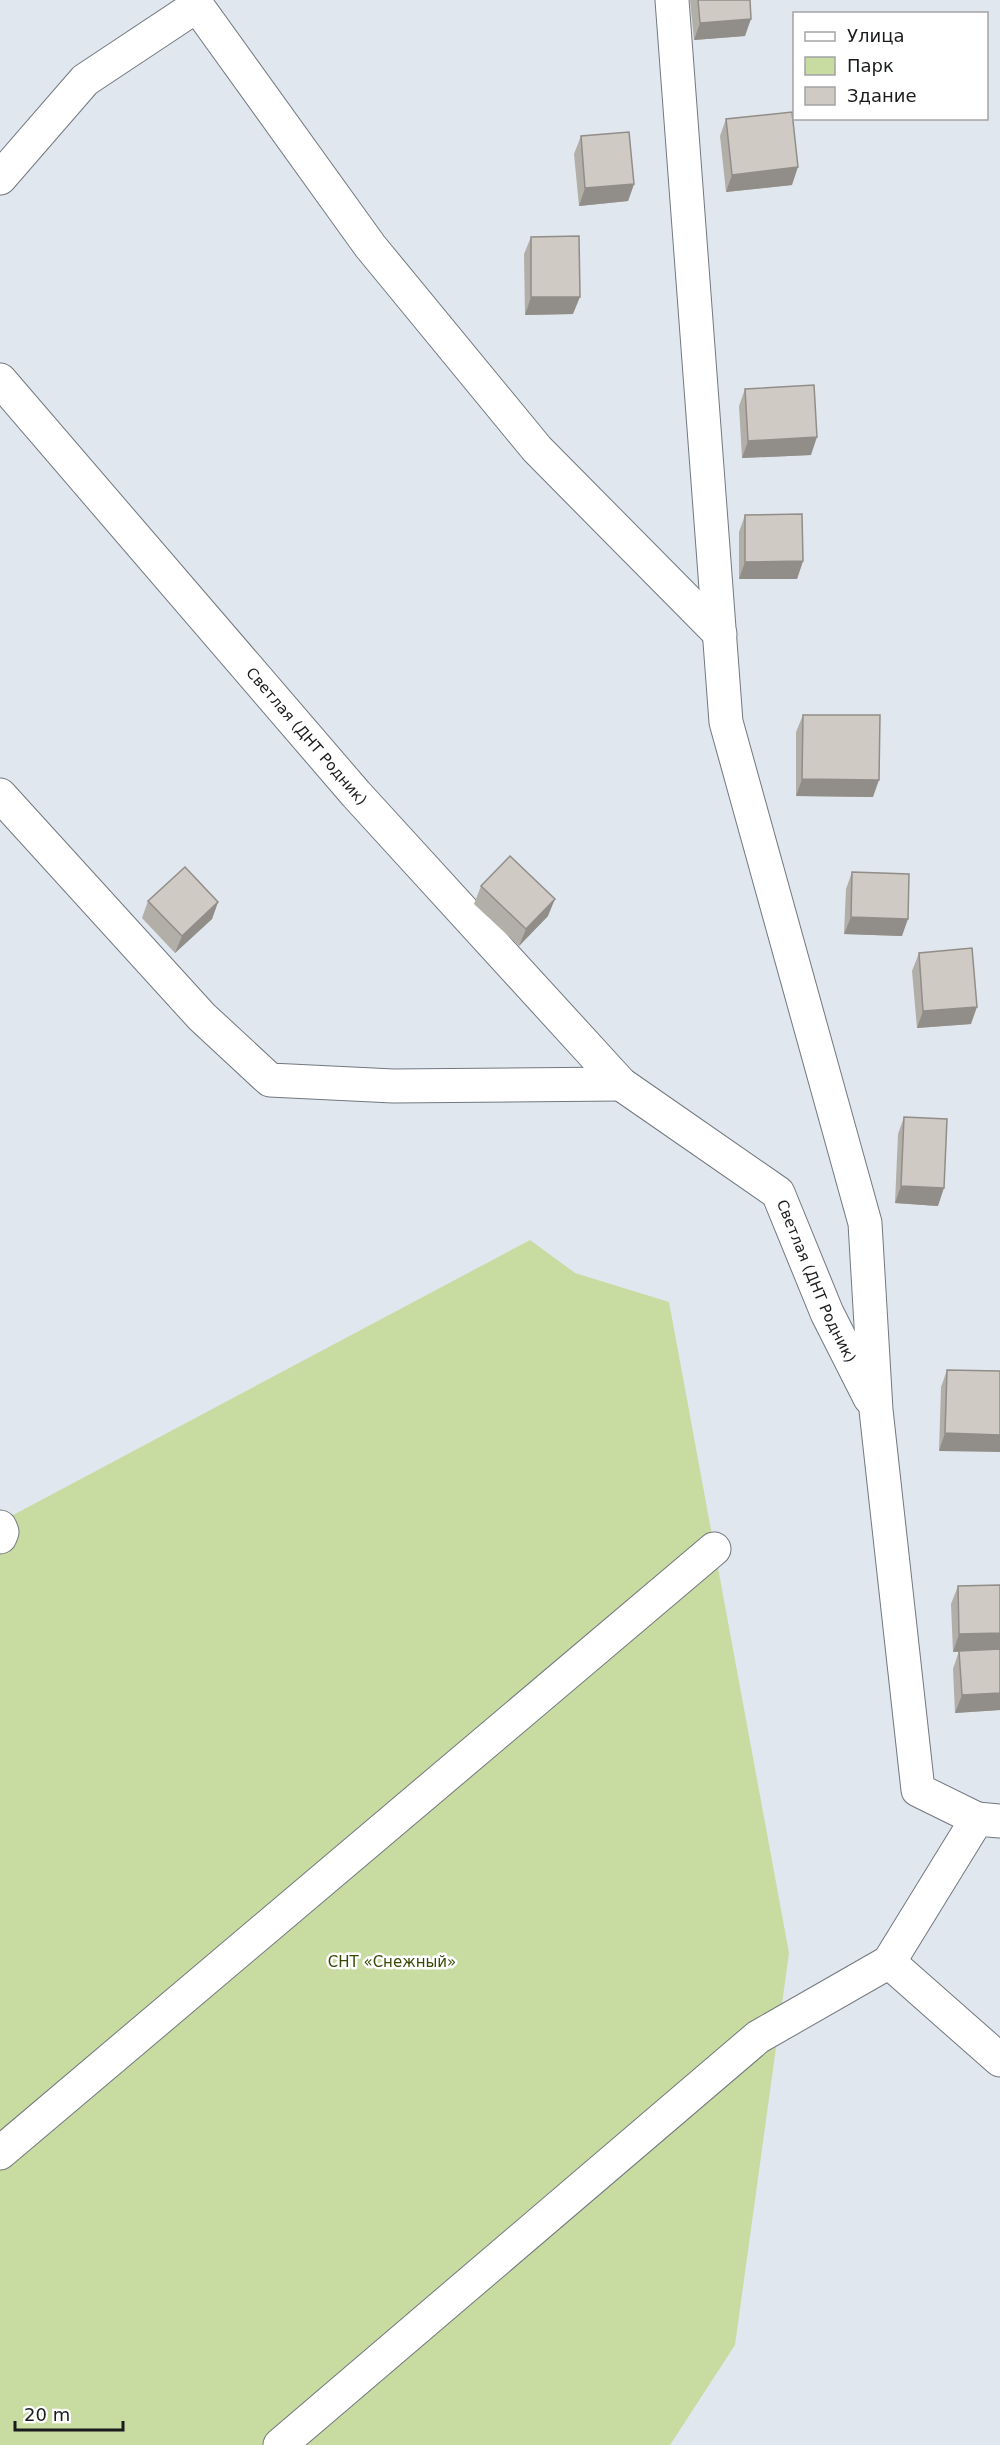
<svg xmlns="http://www.w3.org/2000/svg" width="1000" height="2445" viewBox="0 0 1000 2445" font-family="'DejaVu Sans',sans-serif">
  <style>
    .green { fill: #c8dba1 }
    .lines { fill: none; stroke-linecap: round; stroke-linejoin: round }
    .minor-casing { stroke: #72787e; stroke-width: 35 }
    .minor { stroke: #fff; stroke-width: 33 }
    .wall { fill: #b2aea8 }
    .shaded-wall { fill: #918d88 }
    .building { fill: #cfcac3; stroke: #918d88; stroke-width: 1.5 }
    .labels { text-anchor: middle; stroke-width: 5; stroke-linejoin: round; paint-order: stroke }
    .street-label { font-size: 15px; fill: #191b1d; stroke: #fff }
    .park-label { font-size: 15px; fill: #384804; stroke: #fff }
  </style>
  <rect width="100%" height="100%" fill="#e0e7ee"/>
  <!-- green -->
  <path class="green" d="M 530,1240 L 575,1273 L 669,1302 L 789,1953 L 735,2345 L 670,2445 L 0,2445 L 0,1522 Z"/>
  <g class="lines">
    <defs>
      <g id="minor">
        <path d="M 193,0 L 370,246 L 537,449 L 720,634"/>
        <path d="M 672,0 L 726,722 L 865,1223 L 876,1410 L 918,1790 L 977,1819"/>
        <path d="M 0,178 L 85,80 L 195,7"/>
        <path id="s1" d="M 0,380 L 356,794 L 621,1084 L 778,1193 L 827,1313 L 870,1398"/>
        <path d="M 0,795 L 202,1017 L 270,1080 L 393,1086 L 621,1084"/>
        <path d="M 0,1527 L 2,1532 L 0,1537"/>
        <path d="M 889,1962 L 1000,2060"/>
        <path d="M 0,2153 L 714,1549"/>
        <path d="M 280,2445 L 758,2037 L 889,1962 L 977,1819 L 1000,1821"/>
      </g>
    </defs>
    <!-- minor casing -->
    <use href="#minor" class="minor-casing"/>
    <!-- minor -->
    <use href="#minor" class="minor"/>
  </g>
  <!-- wall -->
  <path class="wall" d="M 690,0 L 750,0 L 745,36 L 694,40 Z
    M 726,119 L 792,185 L 726,192 L 720,136 Z
    M 581,136 L 634,184 L 628,201 L 579,206 L 574,154 Z
    M 531,237 L 573,314 L 525,315 L 524,254 Z
    M 745,389 L 811,455 L 742,458 L 739,406 Z
    M 745,515 L 803,561 L 797,579 L 739,579 L 739,532 Z
    M 803,715 L 873,797 L 796,796 L 796,732 Z
    M 852,872 L 902,936 L 844,934 L 846,889 Z
    M 481,886 L 548,916 L 519,946 L 474,904 Z
    M 148,901 L 218,902 L 212,919 L 175,953 L 142,918 Z
    M 919,953 L 971,1024 L 917,1028 L 912,971 Z
    M 904,1117 L 938,1206 L 895,1203 L 898,1134 Z
    M 947,1370 L 1000,1371 L 939,1451 L 941,1387 Z
    M 958,1586 L 1000,1710 L 955,1713 L 953,1669 L 959,1651 L 953,1652 L 951,1604 Z"/>
  <!-- shaded-wall -->
  <path class="shaded-wall" d="M 751,19 L 745,36 L 694,40 L 700,23 Z
    M 798,167 L 792,185 L 726,192 L 732,175 Z
    M 634,184 L 628,201 L 579,206 L 585,188 Z
    M 531,297 L 580,297 L 573,314 L 525,315 Z
    M 817,437 L 811,455 L 742,458 L 748,441 Z
    M 803,561 L 797,579 L 739,579 L 745,562 Z
    M 802,779 L 879,780 L 873,797 L 796,796 Z
    M 555,899 L 548,916 L 519,946 L 526,929 Z
    M 218,902 L 212,919 L 175,953 L 182,936 Z
    M 851,917 L 908,919 L 902,936 L 844,934 Z
    M 977,1007 L 971,1024 L 917,1028 L 923,1011 Z
    M 901,1186 L 944,1188 L 938,1206 L 895,1203 Z
    M 945,1433 L 1000,1435 L 1000,1452 L 939,1451 Z
    M 1000,1633 L 1000,1650 L 953,1652 L 959,1634 Z
    M 1000,1693 L 1000,1710 L 955,1713 L 962,1695 Z"/>
  <!-- building -->
  <path class="building" d="M 698,0 L 750,0 L 751,19 L 700,23 Z
    M 792,112 L 798,167 L 732,175 L 726,119 Z
    M 629,132 L 634,184 L 585,188 L 581,136 Z
    M 579,236 L 580,297 L 531,297 L 531,237 Z
    M 814,385 L 817,437 L 748,441 L 745,389 Z
    M 802,514 L 803,561 L 745,562 L 745,515 Z
    M 803,715 L 880,715 L 879,780 L 802,779 Z
    M 510,856 L 555,899 L 526,929 L 481,886 Z
    M 185,867 L 218,902 L 182,936 L 148,901 Z
    M 852,872 L 909,874 L 908,919 L 851,917 Z
    M 972,948 L 977,1007 L 923,1011 L 919,953 Z
    M 904,1117 L 947,1119 L 944,1188 L 901,1186 Z
    M 947,1370 L 1000,1371 L 1000,1435 L 945,1433 Z
    M 1000,1585 L 1000,1633 L 959,1634 L 958,1586 Z
    M 1000,1649 L 1000,1693 L 962,1695 L 959,1651 Z"/>
  <g class="labels">
    <!-- street labels -->
    <g class="street-label">
      <text dy="5" stroke="none"><textPath href="#s1" startOffset="470">Светлая (ДНТ Родник)</textPath></text>
      <text dy="5" stroke="none"><textPath href="#s1" startOffset="1226">Светлая (ДНТ Родник)</textPath></text>
    </g>
    <!-- park labels -->
    <g class="park-label">
      <text x="392" y="1967">СНТ «Снежный»</text>
    </g>
  </g>
  <!-- legend -->
  <rect x="793" y="12" width="195" height="108" fill="#ffffff" stroke="#a3a4a5" stroke-width="1.5"/>
  <rect x="805" y="32" width="30" height="9" fill="#ffffff" stroke="#a3a4a5" stroke-width="1.5"/>
  <text x="847" y="42" font-size="18" fill="#191b1d">Улица</text>
  <rect x="805" y="57" width="30" height="18" fill="#c8dba1" stroke="#a3a4a5" stroke-width="1.5"/>
  <text x="847" y="72" font-size="18" fill="#191b1d">Парк</text>
  <rect x="805" y="87" width="30" height="18" fill="#cfcac3" stroke="#a3a4a5" stroke-width="1.5"/>
  <text x="847" y="102" font-size="18" fill="#191b1d">Здание</text>
  <!-- scale -->
  <path d="M15 2421v9h108v-9" fill="none" stroke="#191b1d" stroke-width="3"/>
  <text x="24" y="2421" font-size="18" fill="#191b1d" stroke="#ffffff" stroke-width="4.5" paint-order="stroke">20 m</text>
</svg>
